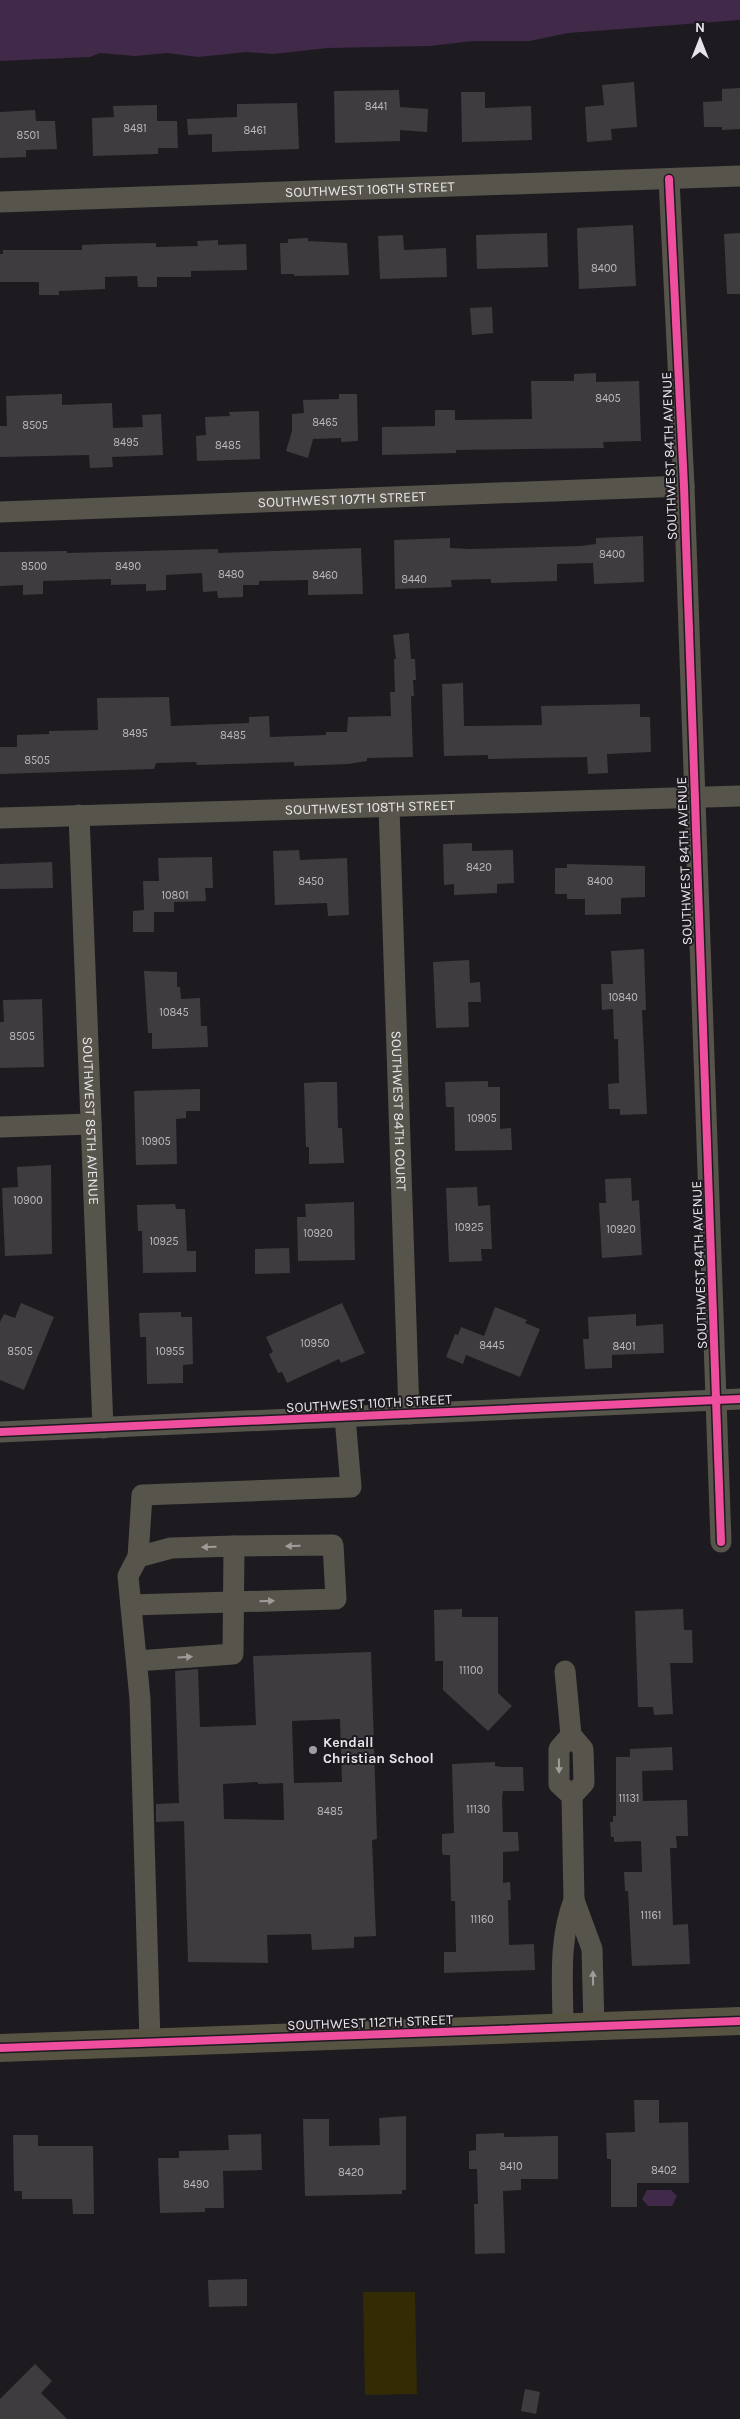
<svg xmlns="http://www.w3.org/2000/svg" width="740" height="2419" viewBox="0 0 740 2419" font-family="Karla,sans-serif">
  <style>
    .pitch { fill: #332b04 }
    .water { fill: #402949 }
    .building { fill: #3e3c3f; fill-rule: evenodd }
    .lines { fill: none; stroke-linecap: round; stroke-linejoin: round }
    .minor { stroke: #57544b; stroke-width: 21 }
    .major { stroke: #575343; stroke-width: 28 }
    .cycleway-casing { stroke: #1e1a20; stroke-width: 11 }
    .cycleway { stroke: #ef4d9e; stroke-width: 8 }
    .oneway { fill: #a09c9a }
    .poi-dot { fill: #a19ea3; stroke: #1e1a20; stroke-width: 2 }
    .labels { text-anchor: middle; stroke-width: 4; stroke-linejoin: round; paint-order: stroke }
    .number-label { font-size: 11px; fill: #bebbbf }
    .street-label { font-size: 14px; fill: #e8e5ea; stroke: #1e1a20 }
    .poi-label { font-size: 14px; font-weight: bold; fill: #e8e5ea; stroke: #1e1a20; text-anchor: start }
  </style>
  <rect width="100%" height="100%" fill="#1d1b1f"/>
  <!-- pitch -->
  <path class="pitch" d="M 363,2292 L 415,2292 L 417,2394 L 365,2395 Z"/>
  <!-- water -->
  <path class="water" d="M 0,0 L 740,0 L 740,20 L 568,33 L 530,41 L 473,41 L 430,46 L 328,48 L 274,54 L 246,52 L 198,57 L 167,53 L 135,56 L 100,53 L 90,57 L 0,61 Z
    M 647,2190 L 671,2190 L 677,2196 L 672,2206 L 648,2206 L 642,2199 Z"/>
  <!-- building -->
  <path class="building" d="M 634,82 L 637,127 L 611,129 L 612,140 L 587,142 L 585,107 L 604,105 L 602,85 Z
    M 740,88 L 740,129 L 722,130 L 722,127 L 704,127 L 703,102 L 722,101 L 722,89 Z
    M 399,90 L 400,107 L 428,109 L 427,132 L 400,130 L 400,141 L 335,143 L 334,91 Z
    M 461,92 L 485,92 L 485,108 L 531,106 L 532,140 L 462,142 Z
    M 297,103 L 299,149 L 212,152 L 212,134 L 188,135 L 187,119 L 237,117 L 237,104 Z
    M 157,105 L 157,121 L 177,121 L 178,148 L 158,148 L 158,154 L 93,156 L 92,118 L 114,117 L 113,106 Z
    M 35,110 L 36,121 L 55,121 L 57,149 L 26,150 L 26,157 L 0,158 L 0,112 Z
    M 633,225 L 636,286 L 579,289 L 577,228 Z
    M 547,233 L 548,267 L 477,269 L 476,235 Z
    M 740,233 L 740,294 L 727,294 L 724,234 Z
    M 403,235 L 404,250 L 446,248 L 447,277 L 380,279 L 378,236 Z
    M 308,238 L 308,241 L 347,243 L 349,275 L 294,276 L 294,274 L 281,274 L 280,243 L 288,243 L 288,239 Z
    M 218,240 L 218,245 L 246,244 L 247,270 L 191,271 L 191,277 L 157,277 L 157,287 L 138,287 L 137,276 L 105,277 L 105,289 L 59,291 L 59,295 L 39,295 L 39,282 L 0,282 L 0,254 L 3,254 L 3,250 L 82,250 L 82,245 L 103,244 L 156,243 L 156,247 L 198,246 L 197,241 Z
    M 492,307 L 493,333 L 472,335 L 470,308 Z
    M 596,373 L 596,382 L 639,381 L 641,441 L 603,442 L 604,448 L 456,450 L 456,453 L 382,455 L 382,427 L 435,426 L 435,410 L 455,410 L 455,420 L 532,419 L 531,381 L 574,381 L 574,374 Z
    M 62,394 L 62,405 L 112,403 L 113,428 L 143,427 L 142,415 L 161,414 L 163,455 L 112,457 L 113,467 L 90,468 L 89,455 L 0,457 L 0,426 L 7,426 L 6,396 Z
    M 339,394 L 357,394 L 358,441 L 341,442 L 341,438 L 313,439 L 308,458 L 286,451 L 292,431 L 292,414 L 304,413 L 303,400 L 339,399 Z
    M 259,411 L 260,459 L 197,461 L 196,436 L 206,435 L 205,417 L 230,416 L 229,412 Z
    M 643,536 L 644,582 L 594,584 L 593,563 L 557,564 L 557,581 L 491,583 L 491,579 L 451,580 L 452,587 L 395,589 L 394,540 L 450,538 L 450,548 L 470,549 L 580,546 L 596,544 L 596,538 Z
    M 361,548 L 363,594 L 308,595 L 308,580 L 259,581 L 259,585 L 243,585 L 243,597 L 218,598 L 217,591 L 203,592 L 202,573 L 166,575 L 166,590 L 146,591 L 146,584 L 111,585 L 111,579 L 43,581 L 43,594 L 23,595 L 23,585 L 0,586 L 0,552 L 67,551 L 67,553 L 218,549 L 218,553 Z
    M 409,633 L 411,659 L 415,659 L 416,680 L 413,680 L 414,696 L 411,696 L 413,757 L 367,758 L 367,761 L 348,764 L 294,766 L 294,762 L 197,765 L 196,762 L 156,763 L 154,769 L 0,774 L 0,747 L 17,747 L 17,735 L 49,734 L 49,731 L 98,730 L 97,698 L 169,697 L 171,726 L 249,723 L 249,717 L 269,716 L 270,737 L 326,735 L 326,732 L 347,732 L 348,717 L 391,716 L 390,692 L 395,692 L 394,659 L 396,659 L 393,635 Z
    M 463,683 L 464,726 L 542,725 L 541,706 L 640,704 L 640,717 L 650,717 L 651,752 L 607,754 L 608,773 L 588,774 L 587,757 L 488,759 L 488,755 L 444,756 L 442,684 Z
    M 472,843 L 472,851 L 513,850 L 514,883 L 497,884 L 497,893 L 454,895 L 454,884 L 444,885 L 443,844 Z
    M 299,850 L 300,860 L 347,858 L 349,915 L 328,916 L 327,903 L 275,905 L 273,851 Z
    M 212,857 L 213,888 L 205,888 L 206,901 L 174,902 L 174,912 L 154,912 L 154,932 L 133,932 L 133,911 L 144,910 L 143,881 L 159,881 L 158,858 Z
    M 52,862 L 53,888 L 0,889 L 0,864 Z
    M 567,864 L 645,866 L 645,897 L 621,898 L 621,914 L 585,915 L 585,899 L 567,899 L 567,894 L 555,894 L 555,868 L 567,868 Z
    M 644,949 L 646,1010 L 642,1010 L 647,1114 L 620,1115 L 620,1109 L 609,1109 L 608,1084 L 619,1083 L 618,1039 L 614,1039 L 613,1009 L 602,1010 L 601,984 L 613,984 L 611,951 Z
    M 469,960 L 470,983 L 480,982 L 481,1002 L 468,1002 L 469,1027 L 436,1028 L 433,962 Z
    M 144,971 L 177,972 L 177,987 L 180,987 L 181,999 L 200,998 L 201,1026 L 207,1026 L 208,1047 L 152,1049 L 152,1033 L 148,1033 Z
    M 42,999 L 44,1067 L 0,1068 L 0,1022 L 4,1022 L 3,1000 Z
    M 488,1081 L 488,1087 L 500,1087 L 500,1129 L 511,1128 L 512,1150 L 455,1151 L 454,1107 L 446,1107 L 445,1082 Z
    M 320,1082 L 337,1082 L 338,1128 L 342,1128 L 344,1163 L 309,1164 L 309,1147 L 306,1147 L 304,1083 Z
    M 200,1089 L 200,1111 L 186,1111 L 186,1118 L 176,1119 L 177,1164 L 136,1165 L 134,1091 Z
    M 51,1165 L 52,1254 L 5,1256 L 2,1188 L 18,1187 L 17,1167 Z
    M 631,1178 L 632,1201 L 639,1200 L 642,1255 L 602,1258 L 599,1203 L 606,1203 L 605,1179 Z
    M 477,1187 L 478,1206 L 490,1205 L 492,1249 L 481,1249 L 482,1261 L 449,1262 L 446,1188 Z
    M 354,1202 L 355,1260 L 298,1261 L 297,1217 L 306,1217 L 305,1204 Z
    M 175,1204 L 176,1209 L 185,1209 L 187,1251 L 196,1251 L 196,1272 L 143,1273 L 142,1231 L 138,1231 L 137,1205 Z
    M 289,1248 L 290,1273 L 255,1274 L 255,1249 Z
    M 21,1303 L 54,1317 L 24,1390 L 0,1380 L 0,1322 L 4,1314 L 15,1318 Z
    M 342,1303 L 365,1353 L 341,1363 L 339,1359 L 287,1383 L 282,1372 L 278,1373 L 269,1354 L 273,1352 L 266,1337 Z
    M 495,1307 L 527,1320 L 525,1323 L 540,1329 L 520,1377 L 466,1355 L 463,1364 L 446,1357 L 455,1334 L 458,1335 L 461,1327 L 484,1336 Z
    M 181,1312 L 181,1317 L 192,1317 L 193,1364 L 183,1365 L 183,1383 L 147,1384 L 146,1337 L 140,1337 L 139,1313 Z
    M 636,1314 L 636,1326 L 663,1324 L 664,1353 L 612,1355 L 612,1368 L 585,1369 L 583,1339 L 589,1339 L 588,1317 Z
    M 462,1609 L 462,1617 L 498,1617 L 498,1693 L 512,1706 L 488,1731 L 443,1690 L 443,1661 L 435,1661 L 434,1610 Z
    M 683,1609 L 684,1630 L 692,1630 L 693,1663 L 670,1663 L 673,1714 L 654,1715 L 653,1707 L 638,1707 L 635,1611 Z
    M 371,1652 L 377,1839 L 372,1840 L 376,1936 L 354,1937 L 354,1948 L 312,1950 L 311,1934 L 267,1935 L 268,1963 L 188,1962 L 184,1821 L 156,1822 L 156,1804 L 179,1803 L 175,1671 L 198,1669 L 200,1727 L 256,1725 L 253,1656 ZM 340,1719 L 342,1782 L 294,1783 L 292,1721 ZM 258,1782 L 258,1784 L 283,1783 L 284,1820 L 224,1819 L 223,1784 Z
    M 672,1747 L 673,1770 L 642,1771 L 643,1801 L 687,1800 L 688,1836 L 676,1836 L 677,1848 L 670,1848 L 673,1925 L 688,1924 L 690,1964 L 632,1966 L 628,1891 L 625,1891 L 624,1872 L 642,1872 L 641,1841 L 614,1842 L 614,1837 L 611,1837 L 610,1822 L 613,1822 L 613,1816 L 616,1816 L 616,1757 L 630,1757 L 630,1749 Z
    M 495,1762 L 495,1766 L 502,1767 L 523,1767 L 524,1791 L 503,1791 L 502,1797 L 503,1832 L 518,1832 L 519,1851 L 503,1852 L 503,1883 L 510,1882 L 511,1900 L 508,1900 L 509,1945 L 534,1944 L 535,1970 L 444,1973 L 444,1952 L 456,1952 L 455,1901 L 451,1901 L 450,1855 L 443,1855 L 442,1851 L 442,1834 L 454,1833 L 452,1764 Z
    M 634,2100 L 659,2100 L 659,2123 L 688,2122 L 689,2183 L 637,2183 L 637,2207 L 611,2207 L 611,2159 L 607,2159 L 606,2133 L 635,2132 Z
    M 406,2116 L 406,2190 L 402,2190 L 402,2194 L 305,2196 L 303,2119 L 329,2119 L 329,2146 L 380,2145 L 379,2118 Z
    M 504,2133 L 504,2137 L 558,2136 L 558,2179 L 521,2179 L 521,2190 L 503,2191 L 505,2253 L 475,2254 L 474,2204 L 478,2204 L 477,2169 L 469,2169 L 469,2151 L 476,2150 L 476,2134 Z
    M 261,2134 L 262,2170 L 223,2171 L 224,2208 L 205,2208 L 205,2212 L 160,2213 L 158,2158 L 179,2158 L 179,2151 L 229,2150 L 228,2135 Z
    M 13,2135 L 38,2135 L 38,2146 L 93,2146 L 94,2214 L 73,2214 L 72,2199 L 22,2199 L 22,2191 L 14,2191 Z
    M 247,2279 L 247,2306 L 209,2307 L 208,2280 Z
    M 35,2364 L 52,2381 L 41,2393 L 67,2419 L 0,2419 L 0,2399 Z
    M 525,2389 L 540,2392 L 536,2414 L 521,2411 Z"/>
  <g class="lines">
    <!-- minor -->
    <g class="minor">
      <path d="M 669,179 L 684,486 L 721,1542"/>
      <path id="s1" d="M 0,202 L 740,176"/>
      <path id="s2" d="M 0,512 L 684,486"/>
      <path id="s3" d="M 389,807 L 409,1414"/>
      <path id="s4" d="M 79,815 L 103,1428"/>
      <path id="s5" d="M 0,818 L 740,796"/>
      <path d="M 0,1127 L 91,1124"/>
      <path d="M 0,1432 L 740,1399"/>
      <path d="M 138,1557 L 142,1495 L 351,1487 L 345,1417"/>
      <path d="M 131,1605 L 336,1599 L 333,1545 L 234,1546"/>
      <path d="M 137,1661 L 233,1654 L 234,1546 L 171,1548 L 138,1557 L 128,1576 L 140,1699 L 150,2043"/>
      <path d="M 565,1671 L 571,1735 L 583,1749 L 584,1783 L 572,1796"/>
      <path d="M 571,1735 L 559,1749 L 559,1784 L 572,1796 L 574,1900 L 592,1949 L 594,2027"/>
      <path d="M 563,2028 C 563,1984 558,1941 574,1900"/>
    </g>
    <!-- major -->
    <path class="major" d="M 0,2048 L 740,2021"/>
    <defs>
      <path id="cycleway" d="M 669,179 L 684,486 L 721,1542
        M 0,1432 L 740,1399
        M 0,2048 L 740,2021"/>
    </defs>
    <!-- cycleway casing -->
    <use href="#cycleway" class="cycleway-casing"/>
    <!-- cycleway -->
    <use href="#cycleway" class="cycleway"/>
  </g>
  <!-- one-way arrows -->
  <defs><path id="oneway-solid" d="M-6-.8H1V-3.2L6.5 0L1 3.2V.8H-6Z" transform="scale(1.25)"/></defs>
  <g class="oneway">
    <use href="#oneway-solid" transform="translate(293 1546) rotate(179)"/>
    <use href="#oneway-solid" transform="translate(209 1547) rotate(178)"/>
    <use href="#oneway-solid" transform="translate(267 1601) rotate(-2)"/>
    <use href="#oneway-solid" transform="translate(185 1657) rotate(-4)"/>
    <use href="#oneway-solid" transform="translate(559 1766) rotate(89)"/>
    <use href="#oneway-solid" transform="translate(593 1978) rotate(-91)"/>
  </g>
  <!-- markers -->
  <circle class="poi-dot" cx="313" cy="1750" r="5"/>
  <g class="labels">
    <!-- number labels -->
    <g class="number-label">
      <text x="376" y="110">8441</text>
      <text x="135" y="132">8481</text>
      <text x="255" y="134">8461</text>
      <text x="28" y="139">8501</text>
      <text x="604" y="272">8400</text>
      <text x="608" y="402">8405</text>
      <text x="325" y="426">8465</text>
      <text x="35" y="429">8505</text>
      <text x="126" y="446">8495</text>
      <text x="228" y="449">8485</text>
      <text x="612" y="558">8400</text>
      <text x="34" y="570">8500</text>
      <text x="128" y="570">8490</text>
      <text x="231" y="578">8480</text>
      <text x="325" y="579">8460</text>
      <text x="414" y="583">8440</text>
      <text x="135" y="737">8495</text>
      <text x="233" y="739">8485</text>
      <text x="37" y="764">8505</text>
      <text x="479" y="871">8420</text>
      <text x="311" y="885">8450</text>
      <text x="600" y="885">8400</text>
      <text x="175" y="899">10801</text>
      <text x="623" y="1001">10840</text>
      <text x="174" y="1016">10845</text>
      <text x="22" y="1040">8505</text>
      <text x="482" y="1122">10905</text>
      <text x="156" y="1145">10905</text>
      <text x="28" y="1204">10900</text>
      <text x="469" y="1231">10925</text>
      <text x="621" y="1233">10920</text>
      <text x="318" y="1237">10920</text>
      <text x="164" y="1245">10925</text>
      <text x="315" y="1347">10950</text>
      <text x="492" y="1349">8445</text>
      <text x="624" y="1350">8401</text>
      <text x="20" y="1355">8505</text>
      <text x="170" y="1355">10955</text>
      <text x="471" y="1674">11100</text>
      <text x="629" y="1802">11131</text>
      <text x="478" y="1813">11130</text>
      <text x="330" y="1815">8485</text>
      <text x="651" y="1919">11161</text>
      <text x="482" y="1923">11160</text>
      <text x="511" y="2170">8410</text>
      <text x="664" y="2174">8402</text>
      <text x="351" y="2176">8420</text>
      <text x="196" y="2188">8490</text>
    </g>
    <!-- street labels -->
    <g class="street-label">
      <text dy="5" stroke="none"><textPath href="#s1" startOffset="370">SOUTHWEST 106TH STREET</textPath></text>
      <text transform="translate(669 456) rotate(-92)" y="5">SOUTHWEST 84TH AVENUE</text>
      <text dy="5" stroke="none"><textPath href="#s2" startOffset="342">SOUTHWEST 107TH STREET</textPath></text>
      <text dy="5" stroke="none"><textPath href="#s5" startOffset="370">SOUTHWEST 108TH STREET</textPath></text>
      <text transform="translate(684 861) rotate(-92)" y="5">SOUTHWEST 84TH AVENUE</text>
      <text dy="5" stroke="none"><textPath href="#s3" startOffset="304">SOUTHWEST 84TH COURT</textPath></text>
      <text dy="5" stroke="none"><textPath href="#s4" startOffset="306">SOUTHWEST 85TH AVENUE</textPath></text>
      <text transform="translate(699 1265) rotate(-92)" y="5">SOUTHWEST 84TH AVENUE</text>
      <text transform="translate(369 1403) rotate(-3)" y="5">SOUTHWEST 110TH STREET</text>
      <text transform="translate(370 2022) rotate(-2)" y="5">SOUTHWEST 112TH STREET</text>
    </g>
    <!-- poi labels -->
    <g class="poi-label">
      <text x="323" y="1747">Kendall<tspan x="323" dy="16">Christian School</tspan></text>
    </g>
  </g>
  <!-- north arrow -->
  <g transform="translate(700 40)" stroke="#1e1a20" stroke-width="4" paint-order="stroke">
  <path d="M0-4L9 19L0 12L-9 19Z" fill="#e8e5ea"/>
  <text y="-8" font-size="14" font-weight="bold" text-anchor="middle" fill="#e8e5ea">N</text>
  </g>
</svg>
